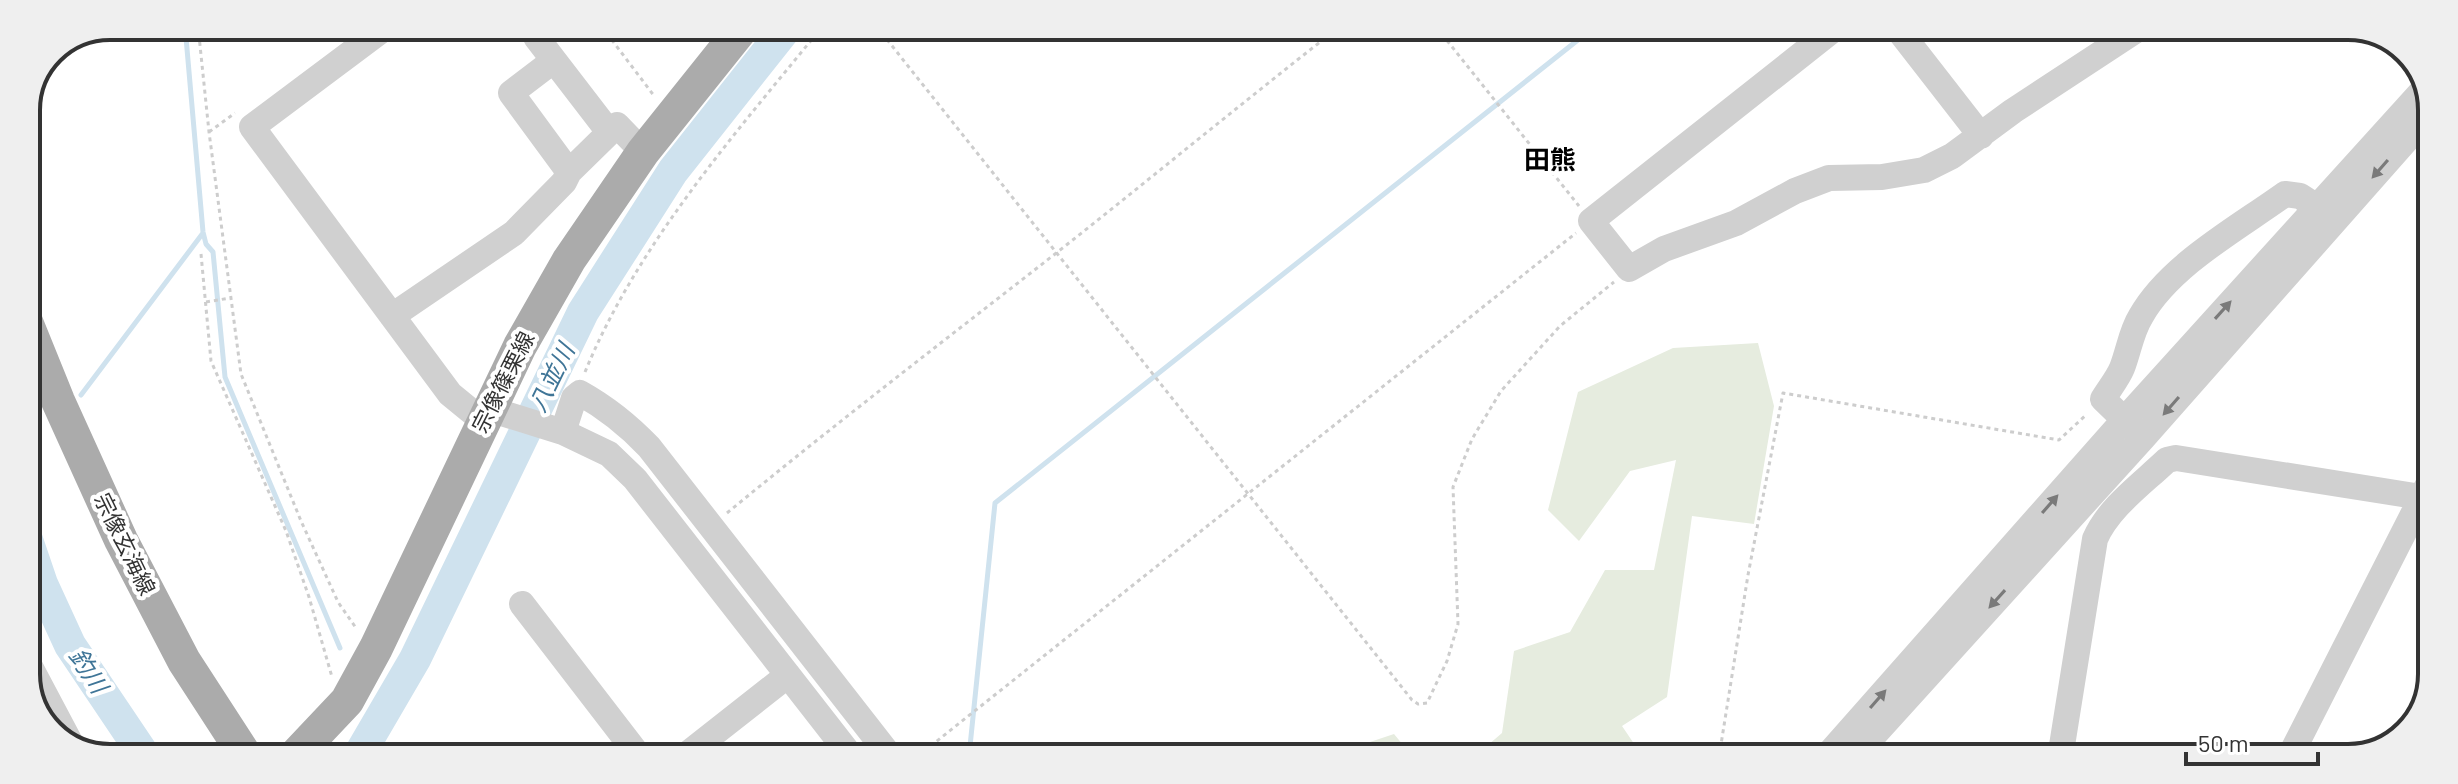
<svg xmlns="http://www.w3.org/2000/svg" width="2458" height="784" viewBox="0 0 2458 784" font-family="Barlow,'Noto Sans JP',sans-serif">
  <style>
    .green { fill: #e6ecdf }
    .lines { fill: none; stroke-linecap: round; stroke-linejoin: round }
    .stream { stroke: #cfe2ee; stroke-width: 5 }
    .river { stroke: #cfe2ee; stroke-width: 32 }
    .path { stroke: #cdcdcd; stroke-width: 3; stroke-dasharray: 4 4; stroke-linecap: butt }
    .minor { stroke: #d0d0d0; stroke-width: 26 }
    .major { stroke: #ababab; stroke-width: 34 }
    .oneway { fill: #7a7a7a }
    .labels { text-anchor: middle; stroke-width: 8; stroke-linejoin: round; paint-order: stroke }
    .street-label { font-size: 22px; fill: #333; stroke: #fff }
    .water-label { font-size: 24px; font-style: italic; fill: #3f7597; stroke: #fff }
    .quarter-label { font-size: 26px; font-weight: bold; fill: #000; stroke: #fff }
    .rim { fill: none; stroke: #333; stroke-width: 4 }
  </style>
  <rect width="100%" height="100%" fill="#fff"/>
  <!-- green -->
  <path class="green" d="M 1758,343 L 1774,406 L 1754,524 L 1692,516 L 1667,697 L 1622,726 L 1643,757 L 1474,757 L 1502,733 L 1514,651 L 1570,632 L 1605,570 L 1654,570 L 1676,460 L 1630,471 L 1579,541 L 1548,510 L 1578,392 L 1673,348 Z
    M 1394,734 L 1413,757 L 1325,757 Z"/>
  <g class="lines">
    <!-- stream -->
    <path class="stream" d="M 185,26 L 203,232 L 206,244 L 213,252 L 225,377 L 340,648
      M 81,395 L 203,233
      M 26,419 L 38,414
      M 969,756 L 995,503 L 1593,28"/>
    <!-- river -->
    <path class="river" d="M 26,537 L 42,584 L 70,645 L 144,755
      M 359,755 L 415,659 L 583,312 L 673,171 L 787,27"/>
    <!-- path -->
    <path class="path" d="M 198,26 L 209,132 L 241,374 L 301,521 L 338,602 L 356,628
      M 602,27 L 655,97
      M 877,27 L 1412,700 L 1418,704 L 1427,703 L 1447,661 L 1458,624 L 1453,487 L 1472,439 L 1501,391 L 1560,326 L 1614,282
      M 1437,28 L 1579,206
      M 817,34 L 830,27
      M 209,132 L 235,113
      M 201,254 L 211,361 L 286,531 L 309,597 L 332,677
      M 206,302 L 230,298
      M 585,372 C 638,243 735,134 822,27
      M 727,513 C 835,424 945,340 1055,254 C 1150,179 1243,102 1338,28
      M 918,756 L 1576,233
      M 1719,757 L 1748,575 L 1783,393 L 2059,440 L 2087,414"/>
    <!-- minor -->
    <path class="minor" d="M 387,26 L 252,127 L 450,394 L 483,421
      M 549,27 L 536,37 L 609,132
      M 1835,28 L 1591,221 L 1629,269 L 1664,249 L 1736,223 L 1795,191 L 1829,178 L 1882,177 L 1924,170 L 1952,156 L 2013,111 L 2138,29
      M 1897,28 L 1981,136
      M 553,61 L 511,93 L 569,172
      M 392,316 L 514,233 L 564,182 L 569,172 L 617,125 L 643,152
      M 489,409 L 563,432 L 574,398 L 580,393 C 607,408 627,424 649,447 L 890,756
      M 2135,430 L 2103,399 C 2109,389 2118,378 2122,368 C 2129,350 2131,332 2141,316 C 2170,265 2238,228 2285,194 L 2300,196 L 2317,207
      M 563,432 L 609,454 L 635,479 L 851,756
      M 522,604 L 639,756
      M 26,659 L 71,744
      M 685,756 L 788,675
      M 1826,757 L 2124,420 L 2425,88
      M 1854,757 L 2143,438 L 2432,111
      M 2060,758 L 2095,539 C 2109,507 2142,484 2167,460 L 2176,458 L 2421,497
      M 2289,758 L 2430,481"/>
    <!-- major -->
    <path class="major" d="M 26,322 L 58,401 L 121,540 L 184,661 L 245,755
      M 296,755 L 347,701 L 376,648 L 520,346 L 569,260 L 643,152 L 743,27"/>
  </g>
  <!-- one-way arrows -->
  <defs><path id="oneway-solid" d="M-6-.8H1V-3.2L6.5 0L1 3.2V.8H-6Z" transform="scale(2)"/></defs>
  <g class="oneway">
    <use href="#oneway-solid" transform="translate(2380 169) rotate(131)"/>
    <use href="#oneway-solid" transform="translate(2223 310) rotate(-48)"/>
    <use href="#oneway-solid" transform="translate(2171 406) rotate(131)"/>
    <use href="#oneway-solid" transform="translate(2050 504) rotate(-49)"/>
    <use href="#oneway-solid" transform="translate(1997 599) rotate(132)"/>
    <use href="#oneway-solid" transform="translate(1878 699) rotate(-49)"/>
  </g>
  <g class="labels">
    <!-- street labels -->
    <g class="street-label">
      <text transform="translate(503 382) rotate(-63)" y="8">宗像篠栗線</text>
      <text transform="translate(125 544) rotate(64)" y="8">宗像玄海線</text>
    </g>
    <!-- water labels -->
    <g class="water-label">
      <text transform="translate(552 378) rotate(-64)" y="8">八並川</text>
      <text transform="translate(88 671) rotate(57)" y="8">釣川</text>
    </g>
    <!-- quarter labels -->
    <g class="quarter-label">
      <text x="1550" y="169">田熊</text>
    </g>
  </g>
  <!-- crop -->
  <path d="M0 0H2458V784H0ZM110 40H2348A70 70 0 0 1 2418 110V674A70 70 0 0 1 2348 744H110A70 70 0 0 1 40 674V110A70 70 0 0 1 110 40Z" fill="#efefef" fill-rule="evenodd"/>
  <path class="rim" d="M110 40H2348A70 70 0 0 1 2418 110V674A70 70 0 0 1 2348 744H110A70 70 0 0 1 40 674V110A70 70 0 0 1 110 40Z"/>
  <!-- scale -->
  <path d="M2186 752v12h132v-12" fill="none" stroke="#333333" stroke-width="4"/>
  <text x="2198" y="752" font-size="24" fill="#333333" stroke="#ffffff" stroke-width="6" paint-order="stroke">50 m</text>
</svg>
